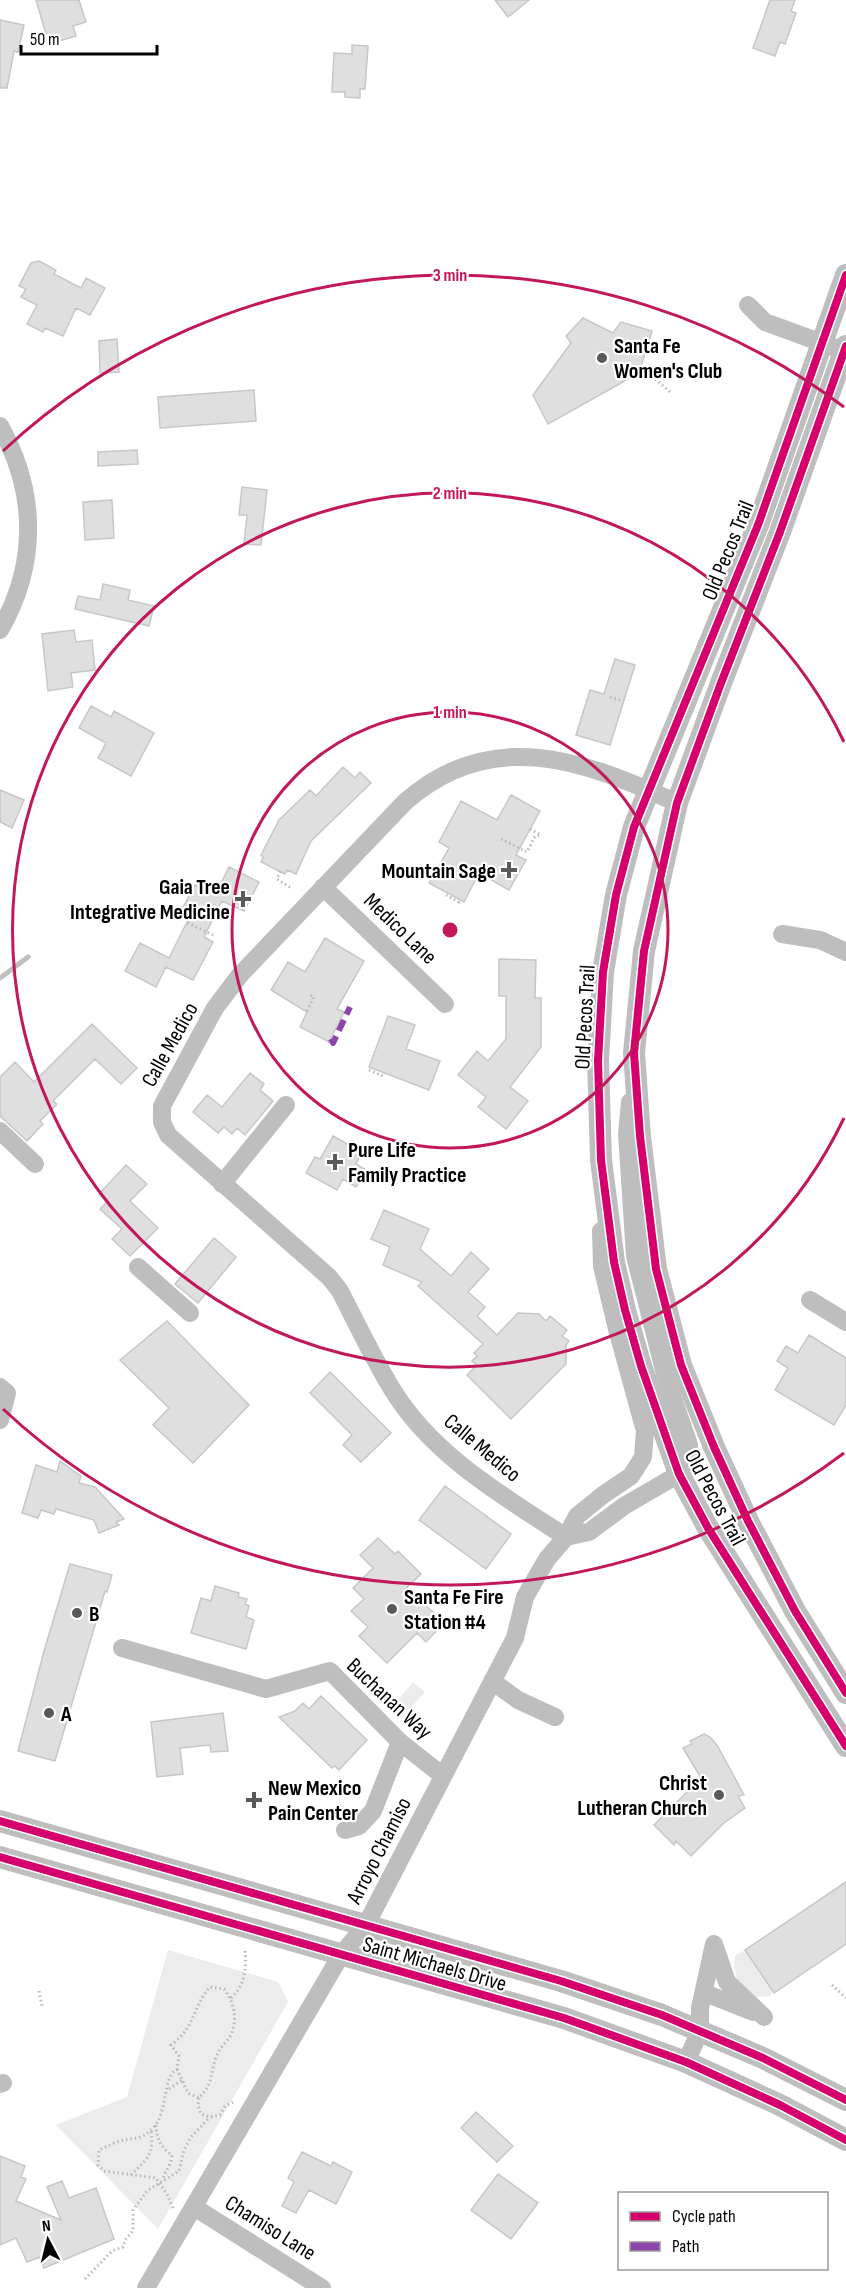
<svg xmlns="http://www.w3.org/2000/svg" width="846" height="2288" viewBox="0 0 846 2288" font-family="'Sofia Sans Condensed',sans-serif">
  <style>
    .green { fill: #ececec }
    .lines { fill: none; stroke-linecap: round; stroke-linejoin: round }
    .stream { stroke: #bfbfbf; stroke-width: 5 }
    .building { fill: #dfdfdf; stroke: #c7c7c7; stroke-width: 1.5 }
    .path { stroke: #b9b9b9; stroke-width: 3; stroke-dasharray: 1.5 3; stroke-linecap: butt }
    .minor { stroke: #bebebe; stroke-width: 18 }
    .major { stroke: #bebebe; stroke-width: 22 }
    .quiet { stroke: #8e44ad; stroke-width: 6; stroke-dasharray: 12 6; stroke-linecap: butt }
    .cycleway-casing { stroke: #fff; stroke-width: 11 }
    .cycleway { stroke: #d6006c; stroke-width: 8 }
    .ring { fill: none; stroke: #c2185b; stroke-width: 3 }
    .poi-dot { fill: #595959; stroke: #fff; stroke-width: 2 }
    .labels { text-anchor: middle; stroke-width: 4.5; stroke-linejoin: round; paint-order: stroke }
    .poi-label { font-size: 22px; font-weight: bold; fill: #000; stroke: #fff; text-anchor: start }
    .street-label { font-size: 22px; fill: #000; stroke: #fff }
    .centre { fill: #c2185b; stroke: #fff; stroke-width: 3 }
    .ring-label { font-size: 18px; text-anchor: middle; font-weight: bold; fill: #c2185b; stroke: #fff; stroke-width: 4.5; stroke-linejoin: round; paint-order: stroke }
  </style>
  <rect width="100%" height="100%" fill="#fff"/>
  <!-- green -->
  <path class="green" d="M 413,1682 L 425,1692 L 408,1711 L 397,1701 Z
    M 168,1950 L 278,1982 L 288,2002 L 158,2229 L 56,2125 L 127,2097 Z
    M 745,1950 L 773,1993 L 770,1996 L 757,1997 L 738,1984 L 734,1968 L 735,1956 Z"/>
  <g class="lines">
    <!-- stream -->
    <path class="stream" d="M 0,978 L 28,957"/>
  </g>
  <!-- building -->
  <path class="building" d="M 36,0 L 79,0 L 86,22 L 73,26 L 76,36 L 49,44 Z
    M 495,0 L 529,0 L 508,17 Z
    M 770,0 L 795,0 L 791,11 L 796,13 L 785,44 L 780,42 L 775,56 L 753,48 Z
    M 0,20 L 24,25 L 18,52 L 14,51 L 7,88 L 0,88 Z
    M 352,45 L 368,46 L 365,89 L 360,89 L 360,98 L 345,97 L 345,92 L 332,92 L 334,53 L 352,54 Z
    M 39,261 L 56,270 L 54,274 L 81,288 L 86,278 L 105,288 L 90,315 L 76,308 L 63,336 L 45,328 L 43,332 L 27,324 L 37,305 L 21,297 L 26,289 L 19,286 L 31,263 Z
    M 583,318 L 613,333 L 621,322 L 652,331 L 639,373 L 548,424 L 533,395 L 571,343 L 566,336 Z
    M 117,339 L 119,372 L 100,373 L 99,341 Z
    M 254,390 L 256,421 L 160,428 L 158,397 Z
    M 137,450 L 138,464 L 98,466 L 98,452 Z
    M 242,487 L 267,490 L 261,545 L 244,544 L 247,515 L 239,515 Z
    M 112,500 L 114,538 L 85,540 L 83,502 Z
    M 103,584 L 130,590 L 128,600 L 154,606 L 149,626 L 75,609 L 78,596 L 100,600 Z
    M 74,630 L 76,642 L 92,640 L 95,670 L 71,673 L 73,687 L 48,691 L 42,634 Z
    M 615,659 L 635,665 L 610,745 L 576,735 L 590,690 L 604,694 Z
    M 91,706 L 111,717 L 114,711 L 154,733 L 131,776 L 98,758 L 106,743 L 79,728 Z
    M 343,767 L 355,778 L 360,772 L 371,783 L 311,841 L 296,874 L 287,870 L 285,874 L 261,862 L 263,857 L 261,855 L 279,820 L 310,790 L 316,796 Z
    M 0,790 L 24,800 L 12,828 L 0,822 Z
    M 511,795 L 540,811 L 516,855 L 526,860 L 509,890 L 479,873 L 464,902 L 429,883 L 449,848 L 439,842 L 461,801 L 497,820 Z
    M 229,867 L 259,882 L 244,911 L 222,901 L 204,937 L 213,942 L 193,980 L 166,967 L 156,987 L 125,971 L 140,943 L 169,958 L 188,920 L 179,915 L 195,885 L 215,895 Z
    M 325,938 L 364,961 L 337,1009 L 344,1012 L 329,1042 L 300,1027 L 307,1012 L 271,990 L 288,962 L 305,972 Z
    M 499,959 L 536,960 L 535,998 L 541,998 L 541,1047 L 510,1087 L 528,1101 L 506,1129 L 478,1107 L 486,1097 L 458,1075 L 477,1051 L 488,1061 L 506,1039 L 506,996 L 499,996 Z
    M 388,1016 L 415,1025 L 406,1049 L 440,1061 L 429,1090 L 369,1067 Z
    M 92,1024 L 137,1068 L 121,1084 L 95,1059 L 53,1101 L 57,1104 L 40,1121 L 43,1124 L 27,1141 L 0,1116 L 0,1077 L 15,1062 L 34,1082 Z
    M 250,1073 L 264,1084 L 260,1090 L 273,1101 L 245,1135 L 237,1128 L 232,1134 L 224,1127 L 218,1133 L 193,1112 L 207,1095 L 222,1107 Z
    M 333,1136 L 362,1152 L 356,1164 L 366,1170 L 356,1187 L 343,1179 L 337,1190 L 306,1173 L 315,1157 L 320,1159 Z
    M 126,1165 L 147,1184 L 130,1201 L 158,1228 L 130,1256 L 112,1239 L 122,1229 L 100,1209 L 107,1202 L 99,1194 Z
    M 384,1210 L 429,1229 L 420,1249 L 451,1276 L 471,1252 L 489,1269 L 468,1292 L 485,1307 L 477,1316 L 497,1335 L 518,1313 L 539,1314 L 546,1321 L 550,1316 L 567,1330 L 562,1336 L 569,1341 L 566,1345 L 566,1364 L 511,1419 L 467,1375 L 477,1365 L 472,1361 L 477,1356 L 474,1353 L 483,1344 L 418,1286 L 422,1282 L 383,1265 L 390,1247 L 371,1239 Z
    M 214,1238 L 236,1257 L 198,1303 L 175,1284 Z
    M 167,1321 L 249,1405 L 193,1463 L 153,1425 L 169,1408 L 120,1360 Z
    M 809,1335 L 846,1358 L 846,1405 L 834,1425 L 775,1390 L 788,1368 L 777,1361 L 786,1346 L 798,1353 Z
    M 330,1372 L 391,1433 L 361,1462 L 343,1445 L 352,1435 L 310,1393 Z
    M 60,1461 L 81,1476 L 79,1483 L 95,1487 L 124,1519 L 116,1522 L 119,1525 L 99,1533 L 94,1520 L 56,1509 L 54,1514 L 41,1510 L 38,1518 L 22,1513 L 36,1465 L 57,1472 Z
    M 445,1486 L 511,1534 L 486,1569 L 419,1520 Z
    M 378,1538 L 395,1554 L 398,1551 L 421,1574 L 407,1587 L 444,1623 L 426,1642 L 417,1633 L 387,1663 L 359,1636 L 368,1627 L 351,1611 L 364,1599 L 353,1588 L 373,1568 L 360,1555 Z
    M 70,1564 L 112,1575 L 107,1592 L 105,1591 L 55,1761 L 18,1751 L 44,1651 Z
    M 215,1586 L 239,1593 L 238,1597 L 247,1599 L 245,1604 L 249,1606 L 246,1617 L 254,1620 L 246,1649 L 191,1633 L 201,1598 L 211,1601 Z
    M 321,1696 L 367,1740 L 339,1770 L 335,1766 L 332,1768 L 279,1717 L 295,1711 L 303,1703 L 309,1709 Z
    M 223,1713 L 228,1751 L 211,1752 L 210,1745 L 180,1748 L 183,1774 L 157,1777 L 151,1722 Z
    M 704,1734 L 710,1737 L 717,1745 L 744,1795 L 738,1796 L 745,1808 L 724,1823 L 691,1856 L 676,1841 L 674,1845 L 654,1825 L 701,1778 L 683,1748 L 692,1744 L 690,1741 Z
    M 846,1882 L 846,1944 L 774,1993 L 745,1950 Z
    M 476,2112 L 513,2146 L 497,2162 L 461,2128 Z
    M 302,2152 L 331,2166 L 333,2162 L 352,2172 L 336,2204 L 309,2190 L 296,2213 L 282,2206 L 294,2182 L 288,2178 Z
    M 0,2156 L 25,2166 L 21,2177 L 26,2179 L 16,2201 L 61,2220 L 47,2187 L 62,2181 L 69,2198 L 96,2188 L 114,2239 L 44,2268 L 40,2257 L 27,2262 L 16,2238 L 0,2245 Z
    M 498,2174 L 538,2203 L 511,2239 L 471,2210 Z"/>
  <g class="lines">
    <!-- path -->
    <path class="path" d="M 652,376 L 670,392
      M 610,697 L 623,701
      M 530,829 L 541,835
      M 501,839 L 527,852 L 535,836 L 541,835
      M 280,871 L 277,879 L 291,888
      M 446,895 L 459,902 L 460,900
      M 188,920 L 186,922 L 215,936
      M 307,1011 L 314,997 L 310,995
      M 369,1070 L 383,1076 L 384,1073
      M 832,1985 L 846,1998
      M 39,1991 L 42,2006
      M 231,1998 C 244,1987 247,1968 245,1951
      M 169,2089 L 182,2080
      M 199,2098 L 198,2105 L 201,2114 L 210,2117 L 220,2115 L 225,2106 L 234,2102
      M 156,2125 C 157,2139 160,2147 172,2155 C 172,2166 163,2172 163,2181
      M 131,2175 C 148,2158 154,2155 151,2130
      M 173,2208 L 168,2196 L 156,2178 L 104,2171 L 98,2165 L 99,2150 C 106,2147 113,2143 120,2141 C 132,2137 139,2141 150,2131 C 170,2114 161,2078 177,2069 L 179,2056 L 171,2045 C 196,2027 192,2007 210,1987 L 224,1989 C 234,2002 238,2019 231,2035 C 227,2042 220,2047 217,2055 C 209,2074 215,2081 199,2098 L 188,2093 L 177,2069
      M 85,2279 L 112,2251 L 123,2247 L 125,2240 L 133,2231 L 133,2210 L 147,2191 L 179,2171 L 184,2150 L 191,2137 L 210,2117"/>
    <!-- minor -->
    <path class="minor" d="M 748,305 L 765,322 L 833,347
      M 0,426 C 37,492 38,564 0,630
      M 323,887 L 445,1004
      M 782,934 L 820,940 L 846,952
      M 0,1131 L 35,1164
      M 222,1184 L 286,1105
      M 138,1267 L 190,1313
      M 810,1300 L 846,1322
      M 0,1387 L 7,1393 L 0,1420
      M 566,1537 C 503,1496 432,1455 392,1389 C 373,1358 357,1324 340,1291 L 329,1277 L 168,1135 L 162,1122 L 162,1106 L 215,1008 L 240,975 L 405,802 C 492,725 585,761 677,803
      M 566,1537 L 589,1532 L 624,1506 L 679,1474 L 690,1461 L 689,1445 L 666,1378 L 635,1256 L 627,1134 L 630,1102
      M 122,1648 L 266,1689 L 330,1671 L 400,1742 L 443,1776
      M 492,1681 L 518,1700 L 555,1717
      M 345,1830 L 359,1826 L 373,1811 L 400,1742
      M 715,1947 L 727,1982 L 764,2017
      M 705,1993 L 753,2012
      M 686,2062 L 700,2031 L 700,2008 L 714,1944
      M 0,2084 L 3,2083
      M 194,2207 L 322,2288
      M 146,2288 L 341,1955 L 366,1925 L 505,1657 L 515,1638 L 525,1597 L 547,1559 L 566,1537 L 577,1516 L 603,1495 L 631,1476 L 643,1457 L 645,1431 L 617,1329 L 602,1266 L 601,1231"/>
    <!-- major -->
    <path class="major" d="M 846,275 L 758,525 L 634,827 L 616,895 L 603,972 L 598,1061 L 601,1160 L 614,1262 L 625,1310 L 641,1366 L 679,1474 L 708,1528 L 846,1746
      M 846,346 L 780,532 L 721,683 L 677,803 L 644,951 L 634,1053 L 640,1136 L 656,1269 L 681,1365 L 714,1447 L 748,1521 L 795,1611 L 846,1693
      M 0,1821 L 561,1981 L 662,2015 L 763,2058 L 846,2100
      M 0,1857 L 564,2018 L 686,2062 L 780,2105 L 846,2140"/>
    <!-- quiet -->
    <path class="quiet" d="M 331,1039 L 333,1043 L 350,1007"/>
    <defs>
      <path id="cycleway" d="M 846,275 L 758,525 L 634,827 L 616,895 L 603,972 L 598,1061 L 601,1160 L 614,1262 L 625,1310 L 641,1366 L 679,1474 L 708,1528 L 846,1746
        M 846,346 L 780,532 L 721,683 L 677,803 L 644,951 L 634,1053 L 640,1136 L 656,1269 L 681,1365 L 714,1447 L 748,1521 L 795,1611 L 846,1693
        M 0,1821 L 561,1981 L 662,2015 L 763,2058 L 846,2100
        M 0,1857 L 564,2018 L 686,2062 L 780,2105 L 846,2140"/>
    </defs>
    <!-- cycleway casing -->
    <use href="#cycleway" class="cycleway-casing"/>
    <!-- cycleway -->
    <use href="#cycleway" class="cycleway"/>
  </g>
  <!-- distance rings -->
  <g class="ring">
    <circle cx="450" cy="930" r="218"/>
    <path d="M844 1118A437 437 0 1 1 844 742"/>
    <path d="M844 1453A655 655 0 0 1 3 1409M3 451A655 655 0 0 1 844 407"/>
  </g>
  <!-- markers -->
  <g class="poi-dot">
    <circle cx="602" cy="358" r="6"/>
    <path d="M506 861h6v6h6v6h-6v6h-6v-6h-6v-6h6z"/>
    <path d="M240 890h6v6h6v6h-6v6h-6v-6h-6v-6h6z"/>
    <path d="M332 1153h6v6h6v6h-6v6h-6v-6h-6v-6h6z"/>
    <circle cx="392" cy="1609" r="6"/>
    <circle cx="77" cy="1613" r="6"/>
    <circle cx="49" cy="1713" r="6"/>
    <circle cx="719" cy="1795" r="6"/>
    <path d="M251 1791h6v6h6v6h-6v6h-6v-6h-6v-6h6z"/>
  </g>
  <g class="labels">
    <!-- poi labels -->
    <g class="poi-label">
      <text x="614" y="353">Santa Fe<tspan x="614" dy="25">Women's Club</tspan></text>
      <text x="496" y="878" text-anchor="end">Mountain Sage</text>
      <text x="230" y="894" text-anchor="end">Gaia Tree<tspan x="230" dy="25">Integrative Medicine</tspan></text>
      <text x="348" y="1157">Pure Life<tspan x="348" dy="25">Family Practice</tspan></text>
      <text x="404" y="1604">Santa Fe Fire<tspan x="404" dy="25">Station #4</tspan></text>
      <text x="89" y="1621">B</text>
      <text x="61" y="1721">A</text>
      <text x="707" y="1790" text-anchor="end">Christ<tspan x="707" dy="25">Lutheran Church</tspan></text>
      <text x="268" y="1795">New Mexico<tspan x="268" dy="25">Pain Center</tspan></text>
    </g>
    <!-- street labels -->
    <g class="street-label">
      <text transform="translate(727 550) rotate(-68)" y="8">Old Pecos Trail</text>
      <text transform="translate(401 928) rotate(44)" y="8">Medico Lane</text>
      <text transform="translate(584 1017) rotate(-87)" y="8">Old Pecos Trail</text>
      <text transform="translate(169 1044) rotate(-61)" y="8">Calle Medico</text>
      <text transform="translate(483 1447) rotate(40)" y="8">Calle Medico</text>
      <text transform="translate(716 1497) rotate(62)" y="8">Old Pecos Trail</text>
      <text transform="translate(390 1698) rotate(43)" y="8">Buchanan Way</text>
      <text transform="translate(378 1850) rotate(-63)" y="8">Arroyo Chamiso</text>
      <text transform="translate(435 1963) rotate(16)" y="8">Saint Michaels Drive</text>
      <text transform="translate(271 2227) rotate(32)" y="8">Chamiso Lane</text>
    </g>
  </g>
  <circle cx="450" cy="930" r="9" class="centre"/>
  <g class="ring-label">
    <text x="450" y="281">3 min</text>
    <text x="450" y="499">2 min</text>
    <text x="450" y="718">1 min</text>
  </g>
  <!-- legend -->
  <rect x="618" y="2192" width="210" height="78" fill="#ffffff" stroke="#999999" stroke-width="1.5"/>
  <rect x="630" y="2212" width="30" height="9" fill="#d6006c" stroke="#999999" stroke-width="1.5"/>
  <text x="672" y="2222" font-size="18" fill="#000000">Cycle path</text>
  <rect x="630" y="2242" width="30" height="9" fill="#8e44ad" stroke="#999999" stroke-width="1.5"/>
  <text x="672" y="2252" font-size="18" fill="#000000">Path</text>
  <!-- north arrow -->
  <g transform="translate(48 2240) rotate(353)" stroke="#ffffff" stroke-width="4.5" paint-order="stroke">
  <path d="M0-4.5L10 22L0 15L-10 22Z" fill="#000000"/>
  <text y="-9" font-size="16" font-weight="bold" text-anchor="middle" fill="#000000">N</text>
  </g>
  <!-- scale -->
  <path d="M21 45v9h136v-9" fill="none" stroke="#000000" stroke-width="3"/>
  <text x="30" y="45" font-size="18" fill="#000000" stroke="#ffffff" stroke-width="4.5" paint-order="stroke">50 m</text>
</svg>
